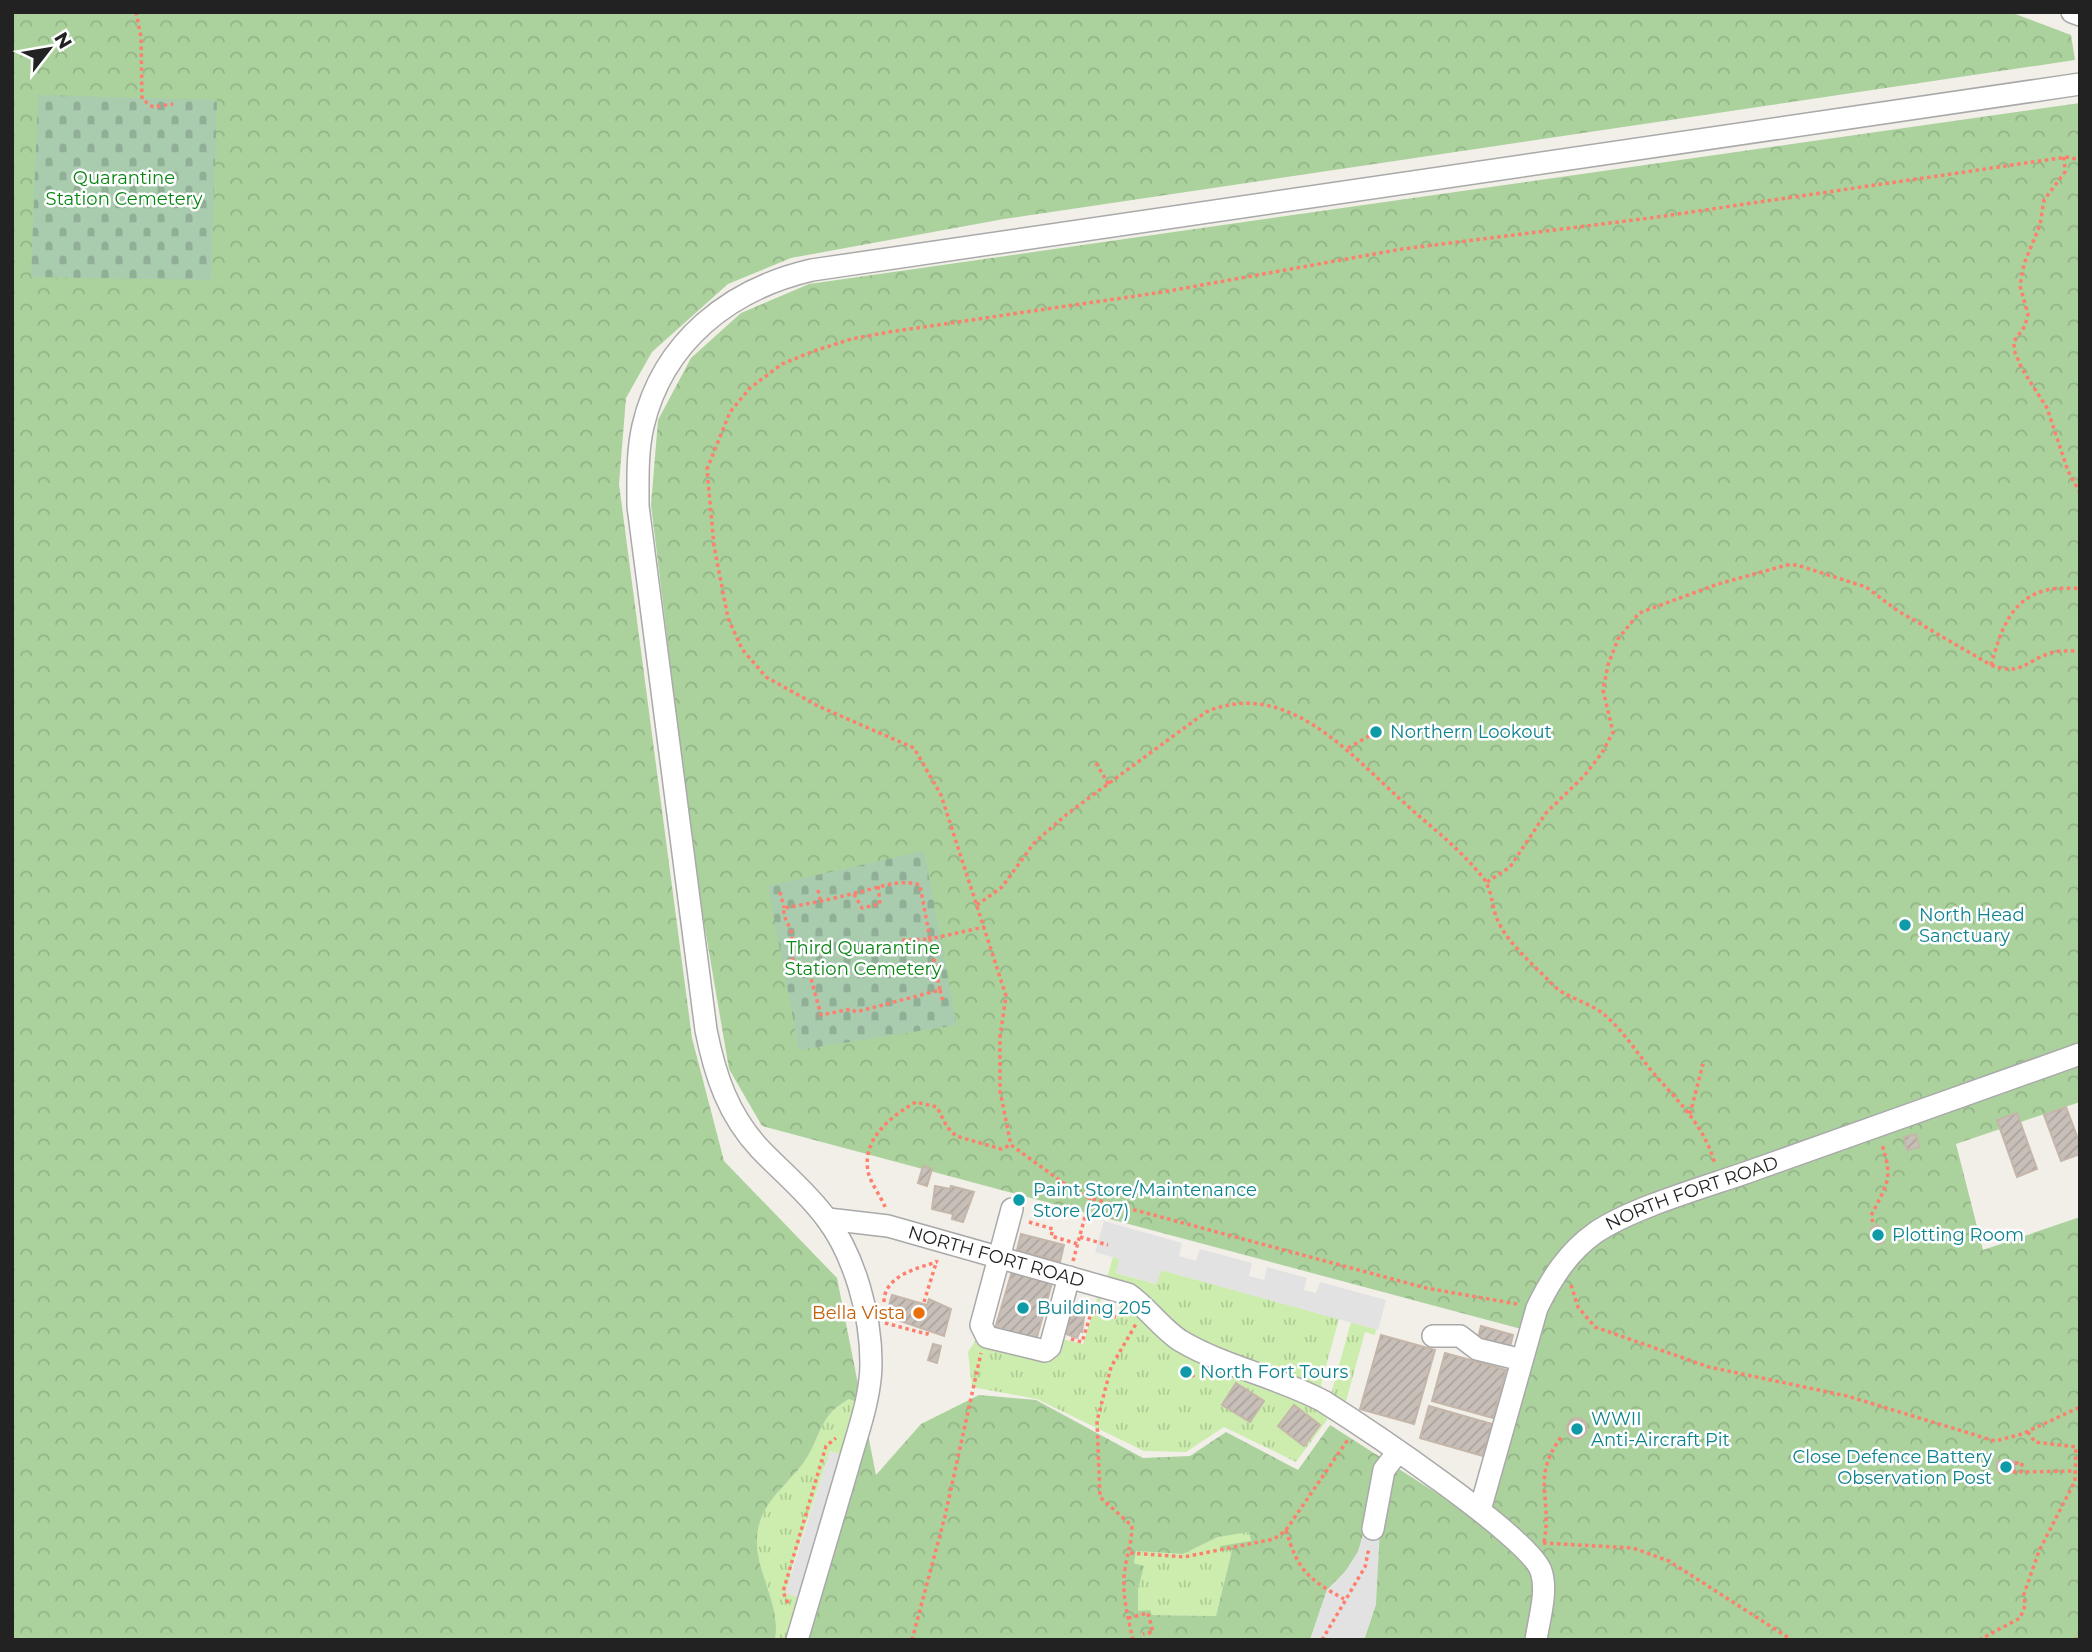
<svg xmlns="http://www.w3.org/2000/svg" width="2092" height="1652" viewBox="0 0 2092 1652" font-family="Montserrat,sans-serif">
  <style>
    .grass { fill: url(#grass-tufts) }
    .forest { fill: url(#forest-crowns); fill-rule: evenodd }
    .cemetery { fill: url(#cemetery-stones) }
    .parking { fill: #e2e2e2 }
    .building { fill: url(#building-hatch); stroke: #c5b6aa; stroke-width: 2 }
    .lines { fill: none; stroke-linecap: round; stroke-linejoin: round }
    .minor-casing { stroke: #a9a9a9; stroke-width: 24 }
    .path { stroke: #fe7f6e; stroke-width: 3.5; stroke-dasharray: 3.5 3.5; stroke-linecap: butt }
    .minor { stroke: #fff; stroke-width: 21 }
    .culture-dot { fill: #0f9aa8; stroke: #fff; stroke-width: 2.5 }
    .food-dot { fill: #e8710a; stroke: #fff; stroke-width: 2.5 }
    .labels { text-anchor: middle; stroke-width: 5; stroke-linejoin: round; paint-order: stroke }
    .park-label { font-size: 18px; fill: #098715; stroke: #fff }
    .culture-label { font-size: 18px; fill: #0d838f; stroke: #fff; text-anchor: start }
    .street-label { font-size: 18px; fill: #222; stroke: #fff }
    .food-label { font-size: 18px; fill: #c56008; stroke: #fff; text-anchor: end }
  </style>
  <defs>
    <pattern id="grass-tufts" width="24" height="20" patternUnits="userSpaceOnUse" patternTransform="scale(1.75)"><rect width="24" height="20" fill="#ccedae"/><path d="M3 7l-1-3M5 7V3M7 7l1-3M15 17l-1-3M17 17v-4M19 17l1-3" fill="none" stroke="#afcb95"/></pattern>
    <pattern id="forest-crowns" width="20" height="18" patternUnits="userSpaceOnUse" patternTransform="scale(1.75)"><rect width="20" height="18" fill="#abd29d"/><path d="M2 6a3 3 0 1 1 6 0M12 15a3 3 0 1 1 6 0" fill="none" stroke="#93b487"/></pattern>
    <pattern id="cemetery-stones" width="16" height="16" patternUnits="userSpaceOnUse" patternTransform="scale(1.75)"><rect width="16" height="16" fill="#a9ccaf"/><path d="M2 7V4a2 2 0 0 1 4 0v3zM10 15v-3a2 2 0 0 1 4 0v3z" fill="#91af96"/></pattern>
    <pattern id="building-hatch" width="6" height="6" patternUnits="userSpaceOnUse" patternTransform="scale(1.75)"><rect width="6" height="6" fill="#c7bfb8"/><path d="M-1 1l2-2M0 6l6-6M5 7l2-2" fill="none" stroke="#aba49e"/></pattern>
  </defs>
  <rect width="100%" height="100%" fill="#f2efe9"/>
  <!-- grass -->
  <path class="grass" d="M 1113,1257 L 1120,1259 L 1116,1273 L 1156,1284 L 1161,1270 L 1339,1319 L 1321,1384 L 1327,1420 L 1296,1462 L 1224,1427 L 1186,1452 L 1144,1451 L 1037,1399 L 972,1387 L 968,1352 L 977,1338 L 1040,1358 L 1058,1338 L 1083,1344 L 1099,1292 L 1102,1294 L 1097,1314 L 1116,1319 L 1122,1301 L 1106,1281 Z
    M 1351,1322 L 1376,1329 L 1375,1335 L 1365,1332 L 1345,1405 L 1355,1408 L 1352,1416 L 1330,1398 Z
    M 849,1399 L 857,1403 L 844,1456 L 830,1451 L 790,1573 L 799,1598 L 788,1640 L 775,1640 C 783,1597 742,1559 763,1514 C 774,1491 797,1476 809,1454 C 823,1429 821,1415 849,1399 Z
    M 1249,1531 L 1251,1541 L 1232,1549 L 1216,1616 L 1151,1615 L 1138,1611 L 1138,1590 L 1144,1566 L 1134,1563 L 1136,1551 L 1183,1554 L 1218,1537 Z"/>
  <!-- forest -->
  <path class="forest" d="M 12,12 L 2010,12 L 2071,35 L 2075,60 L 1004,219 L 791,258 L 728,284 L 652,352 L 626,398 L 619,484 L 692,1038 L 724,1161 L 837,1278 L 876,1475 L 921,1424 L 979,1395 L 1036,1400 L 1143,1458 L 1190,1456 L 1226,1432 L 1298,1470 L 1330,1425 L 1485,1524 L 1540,1334 L 762,1126 L 729,1069 L 696,876 L 651,505 L 658,420 L 691,358 L 741,313 L 809,284 L 2080,103 L 2080,1102 L 1956,1144 L 1983,1250 L 2080,1217 L 2080,1640 L 1364,1640 L 1376,1604 L 1365,1528 L 1358,1552 L 1345,1572 L 1327,1590 L 1310,1640 L 788,1640 L 856,1402 L 849,1399 C 821,1415 823,1429 809,1454 C 797,1476 774,1491 763,1514 C 742,1559 783,1597 775,1640 L 12,1640 ZM 1249,1532 L 1251,1541 L 1220,1546 L 1221,1551 L 1232,1550 L 1216,1616 L 1152,1615 L 1150,1610 L 1138,1611 L 1138,1590 L 1144,1566 L 1134,1563 L 1136,1551 L 1183,1554 L 1218,1537 Z"/>
  <!-- cemetery -->
  <path class="cemetery" d="M 38,95 L 217,100 L 211,280 L 31,277 Z
    M 924,851 L 957,1025 L 799,1050 L 768,886 Z"/>
  <!-- parking -->
  <path class="parking" d="M 1104,1221 L 1182,1243 L 1179,1256 L 1196,1261 L 1200,1249 L 1252,1263 L 1249,1276 L 1264,1280 L 1267,1267 L 1307,1278 L 1304,1290 L 1316,1293 L 1320,1282 L 1386,1300 L 1378,1330 L 1161,1270 L 1157,1284 L 1116,1273 L 1119,1259 L 1095,1252 Z
    M 830,1451 L 844,1456 L 799,1598 L 785,1593 Z
    M 1365,1528 L 1380,1529 L 1376,1604 L 1364,1640 L 1310,1640 L 1327,1590 L 1345,1572 L 1358,1552 Z"/>
  <!-- building -->
  <path class="building" d="M 2066,1107 L 2080,1144 L 2080,1154 L 2061,1161 L 2044,1115 Z
    M 2017,1113 L 2037,1169 L 2017,1177 L 1997,1120 Z
    M 1916,1134 L 1919,1147 L 1907,1150 L 1904,1137 Z
    M 923,1166 L 932,1169 L 927,1186 L 918,1183 Z
    M 935,1186 L 950,1189 L 951,1186 L 974,1192 L 963,1222 L 952,1219 L 953,1214 L 932,1209 Z
    M 1878,1225 L 1884,1242 L 1877,1244 L 1871,1228 Z
    M 1021,1234 L 1064,1245 L 1060,1262 L 1017,1250 Z
    M 1012,1271 L 1052,1283 L 1035,1344 L 994,1332 Z
    M 892,1295 L 927,1305 L 929,1299 L 951,1309 L 944,1336 L 886,1316 Z
    M 1074,1306 L 1085,1310 L 1082,1332 L 1080,1331 L 1077,1338 L 1066,1334 Z
    M 1481,1326 L 1513,1335 L 1509,1351 L 1477,1342 Z
    M 1381,1335 L 1435,1350 L 1414,1424 L 1360,1409 Z
    M 933,1344 L 941,1346 L 937,1363 L 928,1360 Z
    M 1445,1353 L 1506,1370 L 1493,1418 L 1432,1401 Z
    M 1236,1383 L 1264,1401 L 1250,1422 L 1222,1405 Z
    M 1294,1405 L 1320,1425 L 1304,1446 L 1278,1426 Z
    M 1429,1406 L 1492,1424 L 1483,1456 L 1420,1438 Z
    M1567 1428a10 10 0 1 1 20 0a10 10 0 1 1-20 0Z
    M 1997,1461 L 2015,1461 L 2015,1470 L 1997,1470 Z"/>
  <g class="lines">
    <defs>
      <g id="minor">
        <path d="M 2072,12 L 2080,15"/>
        <path d="M 1012,1209 L 981,1325 L 987,1337 L 1045,1351 L 1050,1347 L 1069,1277"/>
        <path id="s1" d="M 828,1219 L 888,1226 L 1128,1294 C 1147,1307 1163,1330 1181,1341 C 1225,1367 1278,1377 1323,1401 C 1361,1425 1530,1537 1541,1571 C 1548,1591 1539,1619 1536,1640"/>
        <path d="M 1433,1336 L 1460,1336 L 1477,1349 L 1522,1360"/>
        <path id="s2" d="M 1480,1510 L 1537,1308 C 1551,1279 1568,1252 1595,1233 C 1631,1208 1705,1187 1748,1172 C 1859,1133 1969,1093 2080,1054"/>
        <path d="M 1373,1529 L 1384,1470 L 1397,1453"/>
        <path d="M 797,1640 C 814,1582 831,1524 848,1467 C 857,1434 871,1398 871,1363 C 871,1316 855,1256 826,1218 C 807,1192 782,1172 760,1149 C 728,1115 715,1075 706,1030 L 638,506 C 638,479 637,452 643,426 C 663,341 730,289 812,270 L 2080,84"/>
      </g>
    </defs>
    <!-- minor casing -->
    <use href="#minor" class="minor-casing"/>
    <!-- path -->
    <path class="path" d="M 136,12 L 141,37 L 142,99 L 153,107 L 173,104
      M 2064,157 L 2065,172 L 2044,200 L 2040,225 L 2024,264 L 2020,286 L 2028,314 L 2025,326 L 2014,341 L 2014,350 L 2022,369 L 2047,408 L 2068,471 L 2080,493
      M 1991,665 C 2000,634 2009,599 2047,590 C 2057,587 2069,589 2080,588
      M 1348,748 L 1376,732
      M 1096,763 L 1109,785
      M 1487,882 L 1510,867 L 1546,813 L 1584,776 L 1602,753 L 1613,732 L 1603,690 L 1608,665 L 1618,639 L 1639,613 L 1718,584 L 1787,565 L 1797,565 L 1866,587 L 1898,611 L 1991,665 C 2022,676 2024,662 2050,653 C 2060,650 2070,651 2080,651
      M 818,890 L 820,899
      M 780,892 L 784,908
      M 854,894 L 862,908 L 880,904 L 878,886
      M 977,905 L 1002,887 L 1034,843 L 1067,814 L 1206,712 C 1285,678 1347,751 1400,799 C 1429,826 1459,847 1484,879 C 1492,890 1492,907 1497,919 C 1507,943 1534,965 1552,984 C 1565,998 1590,1002 1606,1016 C 1623,1031 1636,1051 1650,1069 C 1676,1100 1703,1122 1715,1164
      M 902,940 L 930,939 L 920,885 C 898,878 876,889 855,893 C 832,899 808,904 784,908 C 783,918 788,922 791,931 C 794,944 788,960 798,972 L 809,971 L 821,1015 L 851,1009 L 856,1012 L 940,990 L 930,939 L 984,927
      M 784,968 L 793,966
      M 940,990 L 943,1002
      M 1690,1114 L 1703,1064
      M 885,1207 C 881,1196 870,1183 868,1171 C 862,1139 891,1116 916,1102 L 937,1107 L 947,1127 L 956,1136 L 1001,1149 L 1011,1145
      M 1029,1222 L 1053,1229 L 1051,1236 L 1078,1244
      M 1873,1222 L 1871,1216 C 1886,1185 1894,1180 1882,1145
      M 1080,1237 L 1108,1245
      M 1073,1261 L 1090,1198
      M 1571,1285 L 1578,1307 L 1595,1327 L 1709,1367 L 1847,1396 L 1995,1441 L 2022,1434 L 2080,1407
      M 884,1302 C 884,1276 917,1268 937,1262
      M 924,1302 L 937,1260
      M 1080,1303 L 1086,1304 L 1085,1309 L 1116,1317
      M 1517,1304 L 1426,1288 L 1090,1198 L 1076,1192 L 1011,1145 L 1000,1091 L 1000,1037 L 1006,996 L 941,795 L 914,748 L 818,706 L 766,677 L 742,649 L 728,618 L 714,546 L 707,469 L 730,412 L 750,388 L 782,364 L 814,351 L 851,339 L 889,332 L 1163,292 L 1402,249 L 1650,218 L 2067,157 L 2080,160
      M 885,1323 L 927,1334 L 928,1331
      M 1071,1339 L 1082,1342 L 1094,1304
      M 1184,1365 L 1194,1377
      M 2015,1463 L 2022,1463 L 2021,1472 L 2073,1471
      M 1999,1472 L 2021,1472
      M 1286,1530 C 1298,1571 1308,1579 1344,1599
      M 1544,1542 C 1553,1497 1530,1478 1562,1436
      M 1543,1543 L 1633,1548 L 1669,1561 L 1792,1640
      M 1130,1553 L 1184,1557 L 1274,1539 L 1286,1530 L 1349,1438
      M 788,1603 L 783,1592 L 826,1446 L 836,1438
      M 1128,1618 L 1148,1613 L 1153,1632 L 1143,1634
      M 912,1640 L 945,1516 L 981,1353
      M 1133,1640 C 1128,1617 1121,1593 1125,1569 C 1127,1554 1132,1542 1132,1526 L 1100,1497 L 1097,1421 L 1111,1367 L 1136,1324
      M 1322,1640 L 1365,1567 L 1369,1548
      M 1979,1640 L 2020,1618 L 2025,1606 L 2024,1594 L 2039,1551 L 2075,1481 L 2076,1447 L 2035,1442 L 2027,1431
      M 2074,1640 L 2080,1637"/>
    <!-- minor -->
    <use href="#minor" class="minor"/>
  </g>
  <!-- markers -->
  <g class="culture-dot">
    <circle cx="1376" cy="732" r="7"/>
    <circle cx="1905" cy="925" r="7"/>
    <circle cx="1019" cy="1200" r="7"/>
    <circle cx="1878" cy="1235" r="7"/>
    <circle cx="1023" cy="1308" r="7"/>
    <circle cx="1186" cy="1372" r="7"/>
    <circle cx="1577" cy="1429" r="7"/>
    <circle cx="2006" cy="1467" r="7"/>
  </g>
  <circle class="food-dot" cx="919" cy="1313" r="7"/>
  <g class="labels">
    <!-- park labels -->
    <g class="park-label">
      <text x="124" y="184">Quarantine<tspan x="124" dy="21">Station Cemetery</tspan></text>
      <text x="863" y="954">Third Quarantine<tspan x="863" dy="21">Station Cemetery</tspan></text>
    </g>
    <!-- culture labels -->
    <g class="culture-label">
      <text x="1390" y="738">Northern Lookout</text>
      <text x="1919" y="921">North Head<tspan x="1919" dy="21">Sanctuary</tspan></text>
      <text x="1033" y="1196">Paint Store/Maintenance<tspan x="1033" dy="21">Store (207)</tspan></text>
      <text x="1892" y="1241">Plotting Room</text>
      <text x="1037" y="1314">Building 205</text>
      <text x="1200" y="1378">North Fort Tours</text>
      <text x="1591" y="1425">WWII<tspan x="1591" dy="21">Anti-Aircraft Pit</tspan></text>
      <text x="1992" y="1463" text-anchor="end">Close Defence Battery<tspan x="1992" dy="21">Observation Post</tspan></text>
    </g>
    <!-- street labels -->
    <g class="street-label">
      <text dy="6" stroke="none"><textPath href="#s2" startOffset="411">NORTH FORT ROAD</textPath></text>
      <text dy="6" stroke="none"><textPath href="#s1" startOffset="173">NORTH FORT ROAD</textPath></text>
    </g>
    <!-- food labels -->
    <g class="food-label">
      <text x="905" y="1319">Bella Vista</text>
    </g>
  </g>
  <!-- border -->
  <rect width="2092" height="1652" fill="none" stroke="#222222" stroke-width="28"/>
  <!-- north arrow -->
  <g transform="translate(49 49) rotate(59)" stroke="#ffffff" stroke-width="5" paint-order="stroke">
  <path d="M0-5L12 26L0 18L-12 26Z" fill="#222222"/>
  <text y="-10" font-size="19" font-weight="bold" text-anchor="middle" fill="#222222">N</text>
  </g>
</svg>
